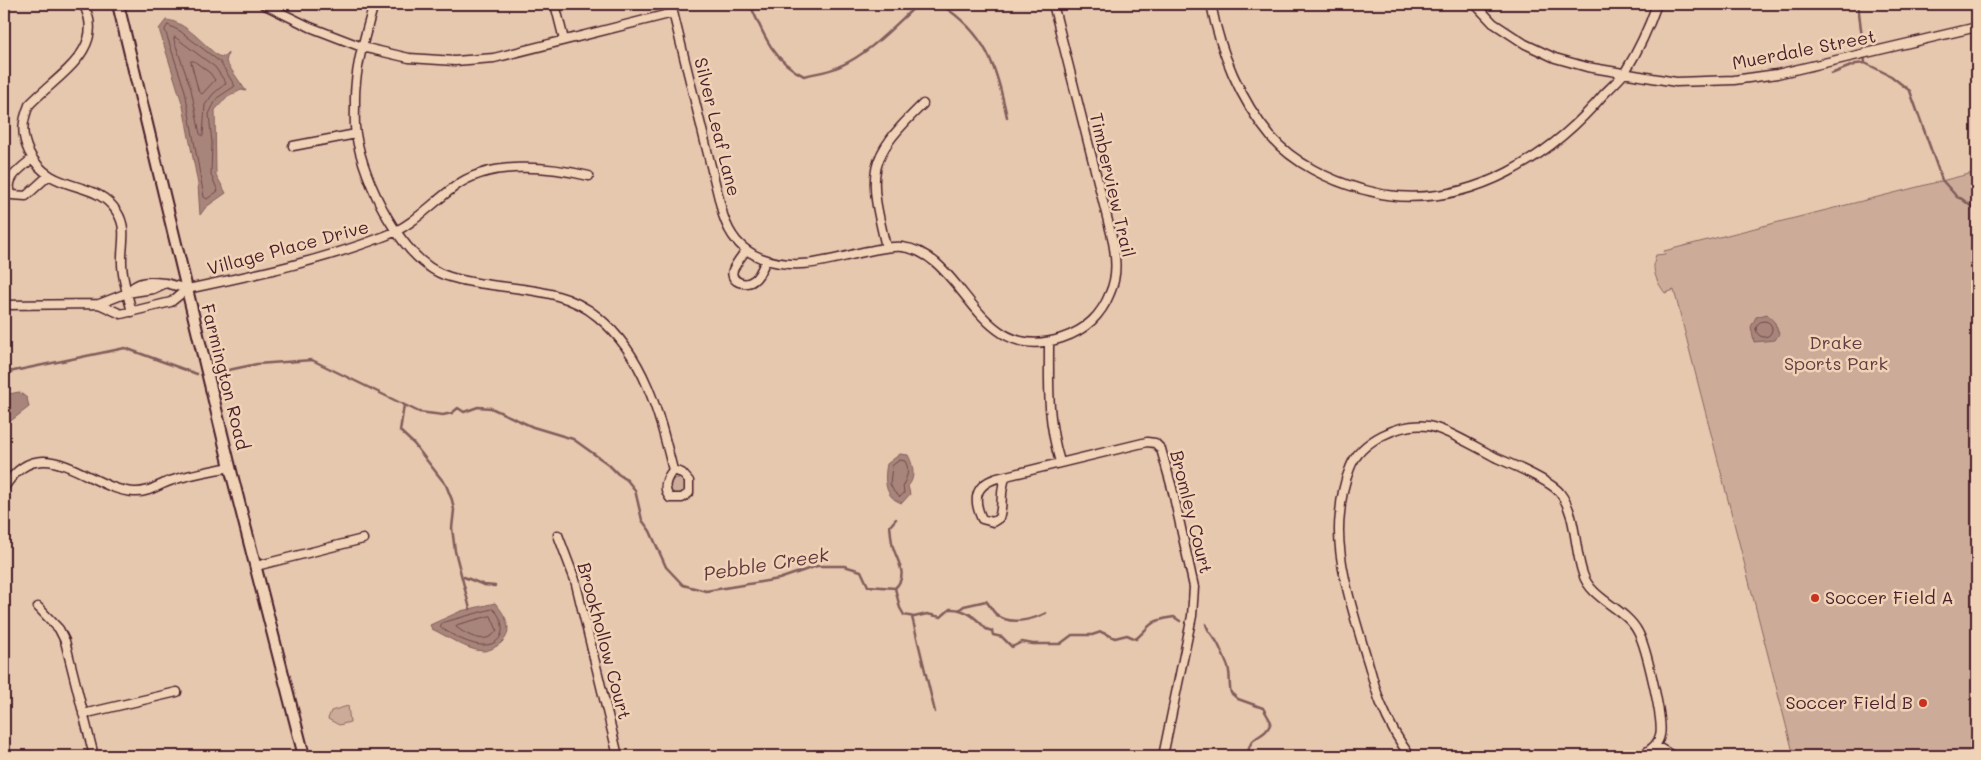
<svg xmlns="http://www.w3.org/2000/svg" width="1981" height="760" viewBox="0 0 1981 760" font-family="Mali,sans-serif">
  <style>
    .green { fill: #ccac99; stroke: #8b6662 }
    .water { fill: #a8857a; stroke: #825c5a }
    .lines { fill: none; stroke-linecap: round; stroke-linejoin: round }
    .shore { stroke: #70484b; stroke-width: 1 }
    .stream { stroke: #825c5a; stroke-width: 2.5 }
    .street-casing { stroke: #4a1f2b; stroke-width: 11 }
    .secondary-casing { stroke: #4a1f2b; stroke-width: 14 }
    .street { stroke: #f0d3b7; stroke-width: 8 }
    .secondary { stroke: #f0d3b7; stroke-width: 10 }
    .poi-dot { fill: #c8321e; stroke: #f0d3b7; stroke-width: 2 }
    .labels { text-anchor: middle; stroke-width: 5; stroke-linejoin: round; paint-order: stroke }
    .street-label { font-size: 18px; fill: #4a1f2b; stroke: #f0d3b7 }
    .park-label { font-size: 18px; fill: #643b41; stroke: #f0d3b7 }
    .poi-label { font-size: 18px; fill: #4a1f2b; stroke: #f0d3b7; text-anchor: start }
    .water-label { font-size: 19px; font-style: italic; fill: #62383f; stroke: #f0d3b7 }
  </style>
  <rect width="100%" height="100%" fill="#e6c8af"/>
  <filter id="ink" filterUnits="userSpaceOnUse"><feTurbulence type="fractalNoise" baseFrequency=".02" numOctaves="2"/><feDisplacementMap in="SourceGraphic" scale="10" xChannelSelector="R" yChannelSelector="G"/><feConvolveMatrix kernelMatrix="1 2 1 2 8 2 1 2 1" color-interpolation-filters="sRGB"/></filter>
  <g filter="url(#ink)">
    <!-- green -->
    <path class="green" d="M 1977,172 L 1977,756 L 1794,756 L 1674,290 L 1665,293 C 1656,281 1651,269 1656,255 L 1665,254 L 1664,251 Z
      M670 486a8 8 0 1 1 16 0a8 8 0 1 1-16 0Z
      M 348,706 L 350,722 L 339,725 L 328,719 L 331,711 Z"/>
    <!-- water -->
    <path class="water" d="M 166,20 C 185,21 204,45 218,56 L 224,57 L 228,53 L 226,62 L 246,91 L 241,90 L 226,98 L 215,110 L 216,175 L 226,193 L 206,207 L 200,215 L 198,184 L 183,106 L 159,29 Z
      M 1767,314 L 1775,323 L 1779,334 L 1775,340 L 1754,342 L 1751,327 L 1756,317 Z
      M 19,392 L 27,398 L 29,407 L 4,426 L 4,395 Z
      M 900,454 L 908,455 C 913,464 916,478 908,486 L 910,494 L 902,503 C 884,498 884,479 887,464 Z
      M 495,603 C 505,614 515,631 501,643 C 496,647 489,651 483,651 C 466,650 447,636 432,629 L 430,625 L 461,611 Z"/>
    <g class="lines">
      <!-- shore -->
      <path class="shore" d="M 168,25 L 180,31 L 220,62 L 235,86 L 217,98 L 209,114 L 212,143 L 211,175 L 218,191 L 207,199 L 204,197 L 185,91 L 165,30 Z
        M 175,37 L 215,67 L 226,83 L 213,94 L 205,105 L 203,136 L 200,134 L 191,89 L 174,40 Z
        M 191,61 L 194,61 L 210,73 L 215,80 L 202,94 L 199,92 Z
        M1756 329a8 8 0 1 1 16 0a8 8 0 1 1-16 0Z
        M 900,460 L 905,461 C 910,470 907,477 903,485 L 904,493 L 900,497 L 894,492 L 890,484 L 892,466 Z
        M 493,609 C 507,621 506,645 484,645 C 471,646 450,634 440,627 L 442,623 Z
        M 491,616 L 497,630 C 487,646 468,636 456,627 L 457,625 Z"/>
      <!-- stream -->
      <path class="stream" d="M 750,4 C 763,34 773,61 804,76 C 815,73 828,72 838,67 C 868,55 895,25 918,4
        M 940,4 C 987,34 996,66 1007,117
        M 1858,4 L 1865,63
        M 1831,74 L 1856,64 L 1865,63 L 1891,76 L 1910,91 L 1942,180 L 1957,197 L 1962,199 L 1977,211
        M 219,372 L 257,364 L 312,360 L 419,412 L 443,415 L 452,413 L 458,408 L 464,412 L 478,407 L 491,408 L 533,427 L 573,439 L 608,464 L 618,474 L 627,480 L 635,490 L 642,520 L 650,531 L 666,567 L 683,585 L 706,591 L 779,579 L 817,566 L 844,566 L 861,571 L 868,586 L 895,588
        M 4,373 L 125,348 L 197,374
        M 404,405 L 400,431 L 414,444 L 446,485 L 452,500 L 454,510 L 452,528 L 455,551 L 470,609
        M 464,577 L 484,585 L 495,586
        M 895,588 L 900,608 L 904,615 L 914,617 L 927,614 L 941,617 L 950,609 C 966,608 977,619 986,629 L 992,631 L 993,635 L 1002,637 L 1012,647 L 1022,642 L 1033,644 L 1060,644 L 1072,635 L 1092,635 L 1101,632 L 1115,638 L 1127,635 L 1136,639 C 1153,624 1148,621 1174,617 L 1180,621
        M 895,588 C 909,575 897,561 893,547 C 891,540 891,533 890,526 L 896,519
        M 960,609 L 964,606 L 986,601 C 990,605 992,611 996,614 C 1009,626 1032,620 1046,613
        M 912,617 L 935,712
        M 1206,624 C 1208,633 1214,636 1218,644 C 1221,650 1223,655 1226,662 C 1232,672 1228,683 1231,693 L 1238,699 L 1263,708 L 1271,722 C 1266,740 1248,733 1248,756"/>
      <defs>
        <path id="street" d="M 83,4 C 109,49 55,77 29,105 C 22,122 21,135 29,152 C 51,196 95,177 117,212 C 128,229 121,245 122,263 C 122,279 128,296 132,312
          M 263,4 L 310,27 L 362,47 L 409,58 L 455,61 L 494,58 L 673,13
          M 374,4 C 365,36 354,70 355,104 C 355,114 354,125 356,134 C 363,180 402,264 450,277 C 499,292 557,282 598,317 C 645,356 659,414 673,470 C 666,479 662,488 670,498 L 682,498 L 689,493 L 689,481 L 682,473 L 673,470
          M 555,4 L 564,40
          M 671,4 L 723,215 C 730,236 740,249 761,258 C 798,272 831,259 868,251 C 879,249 891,246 902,247 C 966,254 975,367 1062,338 C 1086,330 1101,316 1110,293 C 1118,275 1116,256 1112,237 L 1053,4
          M 1211,4 C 1220,51 1240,100 1271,137 C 1294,163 1329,180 1361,189 C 1370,191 1379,194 1387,195 C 1472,207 1552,156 1604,94 C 1611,87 1619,80 1625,72 C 1638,51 1649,27 1657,4
          M 1475,4 L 1493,23 L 1525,44 L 1555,58 L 1587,67 L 1676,82 L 1734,80 L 1777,74 L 1977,27
          M 293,146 L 356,134
          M 32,159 C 21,168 3,179 12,195 L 26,196 L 48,176
          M 886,247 C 868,172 866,159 923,104
          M 746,250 C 742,256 736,263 733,270 C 729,282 746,287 754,280 C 760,276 763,266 766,260
          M 127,293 C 138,280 149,281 164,283
          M 99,304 L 121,314 L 171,302 L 187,289 C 253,275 321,261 385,236 C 412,226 430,205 453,188 C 488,160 548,166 589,176
          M 4,305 L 99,304 L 127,293 L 153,289 L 166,283 L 187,289
          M 1049,342 C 1049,386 1047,419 1060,462
          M 1006,476 C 979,481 970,494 982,519 L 993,522 L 999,518 C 1004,504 999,491 1006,476 L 1147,442 L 1155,443 L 1161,449 L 1172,488 L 1194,587 L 1192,616 L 1163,756
          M 4,488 C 42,426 89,490 134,492 C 148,493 158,485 170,481 C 190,474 211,471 230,467
          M 4,503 L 4,514
          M 558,535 L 575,580 L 618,756
          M 256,566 L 363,539
          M 38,607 L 59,629 L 65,641 L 94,756
          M 83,714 L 177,692
          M 1656,746 L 1673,756
          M 1410,756 C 1398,740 1389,723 1381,704 C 1375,690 1372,674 1367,659 C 1355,618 1334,557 1340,514 C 1341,498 1344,483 1350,468 C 1360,441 1400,422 1428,426 C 1447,429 1479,449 1497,458 C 1511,464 1552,482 1560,493 C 1577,515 1574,549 1583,574 C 1591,600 1626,608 1638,632 C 1646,646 1664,722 1660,735 C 1658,746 1649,750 1641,756"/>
        <path id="secondary" d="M 118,4 L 230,467 L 304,756"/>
      </defs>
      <!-- street casing -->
      <use href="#street" class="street-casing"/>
      <!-- secondary casing -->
      <use href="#secondary" class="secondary-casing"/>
      <!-- street -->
      <use href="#street" class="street"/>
      <!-- secondary -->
      <use href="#secondary" class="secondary"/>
    </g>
  </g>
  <!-- markers -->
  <g class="poi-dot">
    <circle cx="1815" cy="598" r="5"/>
    <circle cx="1923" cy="703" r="5"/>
  </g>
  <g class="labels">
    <!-- street labels -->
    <g class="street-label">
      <text transform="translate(1804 50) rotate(-11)" y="6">Muerdale Street</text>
      <text transform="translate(717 127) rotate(76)" y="6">Silver Leaf Lane</text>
      <text transform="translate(1112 185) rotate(77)" y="6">Timberview Trail</text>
      <text transform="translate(288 248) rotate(-15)" y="6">Village Place Drive</text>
      <text transform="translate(225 377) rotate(76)" y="6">Farmington Road</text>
      <text transform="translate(1191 512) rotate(76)" y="6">Bromley Court</text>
      <text transform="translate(604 641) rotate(75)" y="6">Brookhollow Court</text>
    </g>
    <!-- park labels -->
    <g class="park-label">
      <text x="1836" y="349">Drake<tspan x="1836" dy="21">Sports Park</tspan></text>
    </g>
    <!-- poi labels -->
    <g class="poi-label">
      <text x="1825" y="604">Soccer Field A</text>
      <text x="1913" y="709" text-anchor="end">Soccer Field B</text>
    </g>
    <!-- water labels -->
    <g class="water-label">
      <text transform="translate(766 564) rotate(-9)" y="7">Pebble Creek</text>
    </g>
  </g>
  <!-- margin -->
  <rect width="1981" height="760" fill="none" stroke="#f0d3b7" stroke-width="20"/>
  <rect x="10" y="10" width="1961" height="740" fill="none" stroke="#4a1f2b" stroke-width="2" filter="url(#ink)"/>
</svg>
